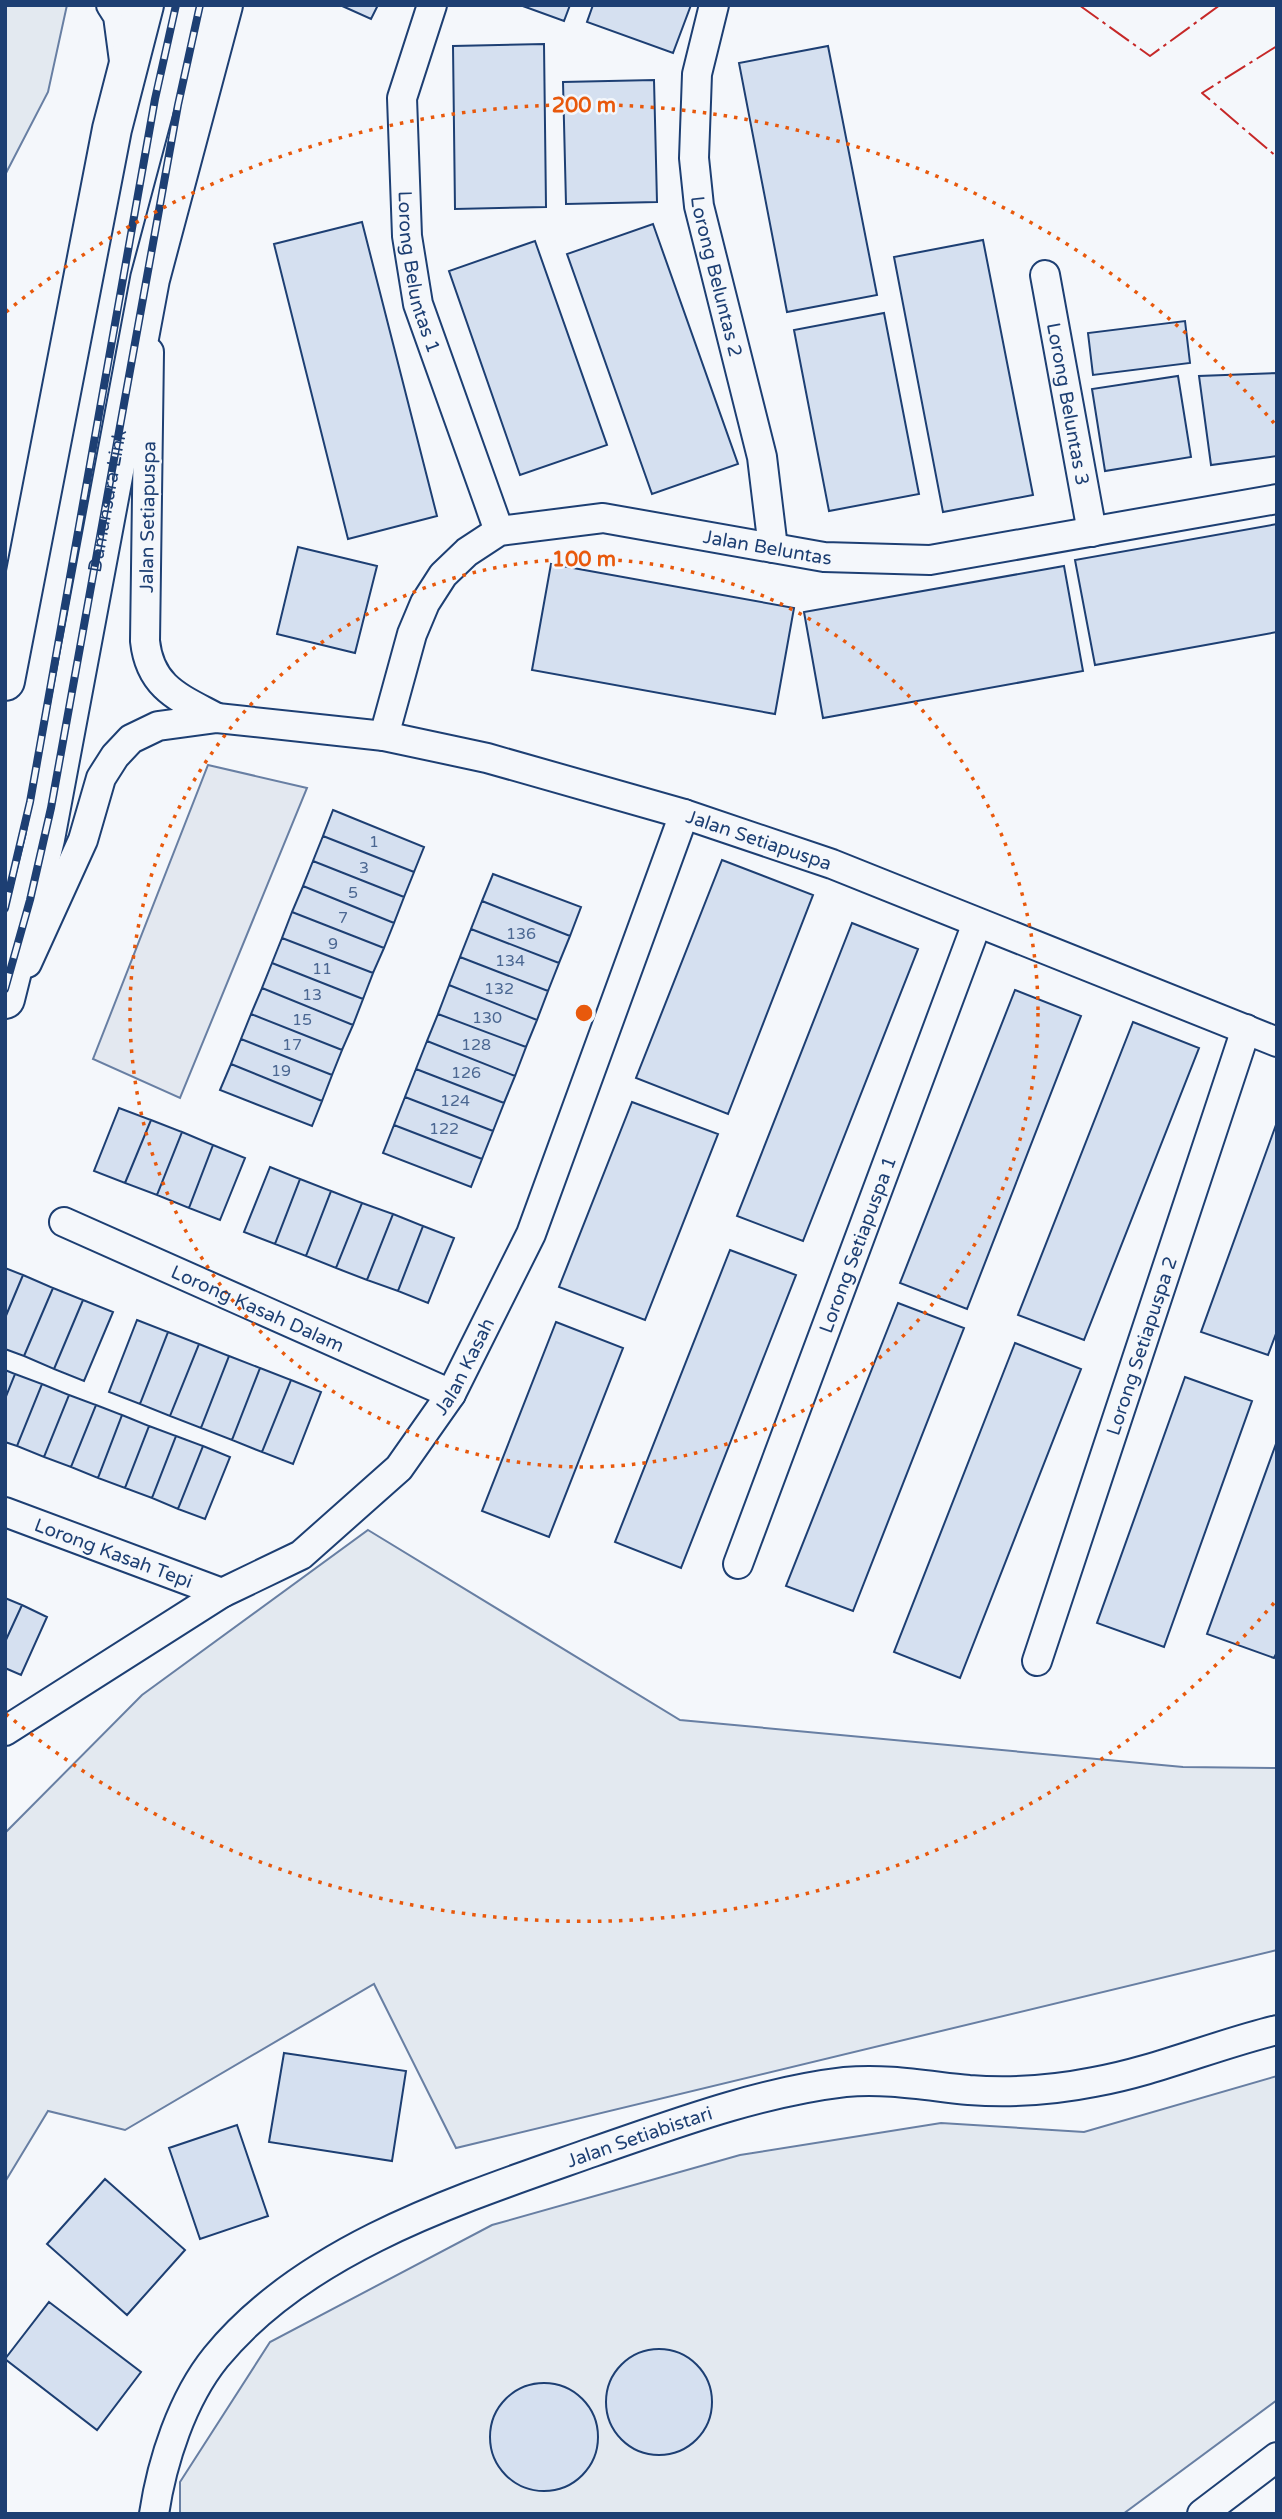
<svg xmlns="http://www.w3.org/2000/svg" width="1282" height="2519" viewBox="0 0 1282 2519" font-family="'Varela Round',sans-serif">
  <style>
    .green { fill: #e3e9f0; stroke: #687fa3; stroke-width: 2 }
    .parking { fill: #e3e8f0; stroke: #687fa3; stroke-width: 2 }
    .building { fill: #d5e0f0; stroke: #1d3f73; stroke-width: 2 }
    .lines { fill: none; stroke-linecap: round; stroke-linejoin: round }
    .street-casing { stroke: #1d3f73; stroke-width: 32 }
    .highway-casing { stroke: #1d3f73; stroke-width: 42 }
    .street { stroke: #f4f7fb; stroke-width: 28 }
    .highway { stroke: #f4f7fb; stroke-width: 38 }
    .rail-casing { stroke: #1d3f73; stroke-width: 8 }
    .rail { stroke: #f4f7fb; stroke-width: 5; stroke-dasharray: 16; stroke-linecap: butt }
    .power { stroke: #c62828; stroke-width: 2; stroke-dasharray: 24 5 3.5 5; stroke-linecap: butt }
    .ring { fill: none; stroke: #e8590c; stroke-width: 3.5; stroke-dasharray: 3.5 7 }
    .labels { text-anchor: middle; stroke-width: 5; stroke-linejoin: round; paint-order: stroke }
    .number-label { font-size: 16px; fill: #4b6792 }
    .street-label { font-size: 19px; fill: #1d3f73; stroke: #f4f7fb }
    .centre { fill: #e8590c; stroke: #f4f7fb; stroke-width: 3.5 }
    .ring-label { font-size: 21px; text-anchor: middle; font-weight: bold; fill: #e8590c; stroke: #f4f7fb; stroke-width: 5; stroke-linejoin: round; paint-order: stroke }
  </style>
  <rect width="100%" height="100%" fill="#f4f7fb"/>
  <!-- green -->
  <path class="green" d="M 5,5 L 67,5 L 48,92 L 5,175 Z
    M 368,1530 L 680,1720 L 1183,1767 L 1277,1768 L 1277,1950 L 456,2148 L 374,1984 L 125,2130 L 48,2111 L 5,2182 L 5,1833 L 142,1695 Z
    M 1277,2076 L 1277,2400 L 1123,2514 L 180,2514 L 180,2482 L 270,2342 L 492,2225 L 740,2155 L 941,2123 L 1084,2132 Z"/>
  <!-- parking -->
  <path class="parking" d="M 208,765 L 307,788 L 180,1098 L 93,1059 Z"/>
  <!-- building -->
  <path class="building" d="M 340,5 L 378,5 L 371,19 Z
    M 520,5 L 570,5 L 564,21 Z
    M 593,5 L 691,5 L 673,53 L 587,22 Z
    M 544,44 L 546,207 L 455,209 L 453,46 Z
    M 828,46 L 877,295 L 787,312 L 739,63 Z
    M 654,80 L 657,202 L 566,204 L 563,82 Z
    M 362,222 L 437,516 L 348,539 L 274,244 Z
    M 653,224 L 738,464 L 652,494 L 567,254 Z
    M 983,240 L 1033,495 L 943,512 L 894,257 Z
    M 535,241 L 607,445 L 520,475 L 449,271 Z
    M 884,313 L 919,494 L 829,511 L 794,330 Z
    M 1185,321 L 1190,363 L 1093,375 L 1088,333 Z
    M 1277,373 L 1277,456 L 1211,465 L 1199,376 Z
    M 1178,376 L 1191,457 L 1105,471 L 1092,389 Z
    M 1277,524 L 1277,632 L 1095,665 L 1075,560 Z
    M 298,547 L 377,566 L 355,653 L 277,634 Z
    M 551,564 L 794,608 L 775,714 L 532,670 Z
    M 1064,566 L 1083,671 L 823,718 L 804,612 Z
    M 333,810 L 424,847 L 414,872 L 323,836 Z
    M 323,836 L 414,872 L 404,897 L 313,861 Z
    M 722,860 L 813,895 L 728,1114 L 636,1078 Z
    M 313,861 L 404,897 L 394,923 L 303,886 Z
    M 493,874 L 581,907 L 570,936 L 482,901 Z
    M 303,886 L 394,923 L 384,948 L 292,912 Z
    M 482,901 L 570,936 L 559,963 L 471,929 Z
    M 292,912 L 384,948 L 373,973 L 282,938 Z
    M 852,923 L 918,949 L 803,1241 L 737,1216 Z
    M 471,929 L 559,963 L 548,991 L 460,957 Z
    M 282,938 L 373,973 L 363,999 L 272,963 Z
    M 460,957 L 548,991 L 537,1020 L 449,985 Z
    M 272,963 L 363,999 L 353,1025 L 262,988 Z
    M 449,985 L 537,1020 L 526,1047 L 438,1014 Z
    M 262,988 L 353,1025 L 342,1050 L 251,1014 Z
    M 1015,990 L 1081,1016 L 967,1309 L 900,1283 Z
    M 251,1014 L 342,1050 L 332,1075 L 241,1039 Z
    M 438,1014 L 526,1047 L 515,1076 L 427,1041 Z
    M 1133,1022 L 1199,1048 L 1084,1340 L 1018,1315 Z
    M 241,1039 L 332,1075 L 322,1101 L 231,1064 Z
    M 427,1041 L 515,1076 L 504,1103 L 416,1069 Z
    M 231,1064 L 322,1101 L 312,1126 L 220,1090 Z
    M 416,1069 L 504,1103 L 493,1131 L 405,1097 Z
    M 405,1097 L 493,1131 L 482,1159 L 394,1125 Z
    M 632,1102 L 718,1134 L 645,1320 L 559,1287 Z
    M 119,1108 L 151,1120 L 125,1183 L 94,1171 Z
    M 151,1120 L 182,1132 L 157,1195 L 125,1183 Z
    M 1277,1122 L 1277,1331 L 1268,1355 L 1201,1332 Z
    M 394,1125 L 482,1159 L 471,1187 L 383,1153 Z
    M 182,1132 L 213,1145 L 189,1208 L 157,1195 Z
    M 213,1145 L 245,1158 L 220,1220 L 189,1208 Z
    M 270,1167 L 300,1179 L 275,1244 L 244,1232 Z
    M 300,1179 L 331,1191 L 306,1256 L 275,1244 Z
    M 331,1191 L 362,1203 L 336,1268 L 306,1256 Z
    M 362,1203 L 393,1214 L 367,1280 L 336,1268 Z
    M 393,1214 L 423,1226 L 398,1291 L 367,1280 Z
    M 423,1226 L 454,1238 L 428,1303 L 398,1291 Z
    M 730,1250 L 796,1275 L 681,1568 L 615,1542 Z
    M 5,1268 L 23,1275 L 5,1318 Z
    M 23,1275 L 53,1288 L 24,1356 L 5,1349 L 5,1318 Z
    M 53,1288 L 83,1300 L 54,1369 L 24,1356 Z
    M 83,1300 L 113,1312 L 84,1381 L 54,1369 Z
    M 898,1303 L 964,1328 L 853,1611 L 786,1586 Z
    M 137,1320 L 168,1332 L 140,1404 L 109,1392 Z
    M 556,1322 L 623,1348 L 549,1537 L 482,1511 Z
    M 168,1332 L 199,1344 L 170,1416 L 140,1404 Z
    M 1015,1343 L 1081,1369 L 960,1678 L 894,1652 Z
    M 199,1344 L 229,1356 L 201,1428 L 170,1416 Z
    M 229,1356 L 260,1368 L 232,1440 L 201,1428 Z
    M 260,1368 L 291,1380 L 262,1452 L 232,1440 Z
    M 5,1370 L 15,1374 L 5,1399 Z
    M 15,1374 L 42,1384 L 17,1446 L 5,1442 L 5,1399 Z
    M 1185,1377 L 1252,1401 L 1164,1647 L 1097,1623 Z
    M 291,1380 L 321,1392 L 293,1464 L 262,1452 Z
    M 42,1384 L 69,1395 L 44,1457 L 17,1446 Z
    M 69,1395 L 96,1405 L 71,1467 L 44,1457 Z
    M 96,1405 L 122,1415 L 98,1478 L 71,1467 Z
    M 122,1415 L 149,1426 L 125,1488 L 98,1478 Z
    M 149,1426 L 176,1436 L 152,1498 L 125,1488 Z
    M 176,1436 L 203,1446 L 178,1509 L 152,1498 Z
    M 1277,1441 L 1277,1652 L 1274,1658 L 1207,1634 Z
    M 203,1446 L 230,1457 L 205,1519 L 178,1509 Z
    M 5,1598 L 22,1605 L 5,1642 Z
    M 22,1605 L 47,1617 L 21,1675 L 5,1668 L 5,1642 Z
    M 284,2053 L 406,2071 L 392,2161 L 269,2142 Z
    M 237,2125 L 268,2216 L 200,2239 L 169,2148 Z
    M 105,2179 L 185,2250 L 127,2315 L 47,2244 Z
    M 49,2302 L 141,2372 L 97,2430 L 5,2359 Z
    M606 2402a53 53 0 1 1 106 0a53 53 0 1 1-106 0Z
    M490 2437a54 54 0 1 1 108 0a54 54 0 1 1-108 0Z"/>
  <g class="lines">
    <defs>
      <g id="street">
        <path d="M 111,5 L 118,16 L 124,61"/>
        <path id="s1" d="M 432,5 L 402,98 L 407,236 L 418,304 L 499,531"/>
        <path id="s2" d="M 714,5 L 697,74 L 694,158 L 699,206 L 762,457 L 773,548"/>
        <path id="s3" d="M 1045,275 L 1092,532"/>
        <path d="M 149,352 L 145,641 C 150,688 180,698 217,718"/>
        <path id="s4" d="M 384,736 L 412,634 L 425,603 L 443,575 L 467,552 L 499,531 L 603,518 L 824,557 L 930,560 L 1277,499"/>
        <path id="s5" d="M 27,963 L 83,840 L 101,778 L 115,756 L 131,739 L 158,726 L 217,718 L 384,736 L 487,758 L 684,814 L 832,864 L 1277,1042"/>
        <path id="s6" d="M 64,1222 L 451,1394"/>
        <path id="s7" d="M 5,1512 L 222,1593"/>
        <path id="s8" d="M 738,1564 L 977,923"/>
        <path id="s9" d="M 1037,1661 L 1246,1029"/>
        <path id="s10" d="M 5,1731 L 222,1593 L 301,1555 L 399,1468 L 451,1394 L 531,1234 L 684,814"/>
        <path id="s11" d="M 154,2514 C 162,2461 182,2399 216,2357 C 306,2247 463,2198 593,2152 C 674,2124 759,2092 845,2082 C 887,2078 928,2086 969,2090 C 1010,2093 1054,2090 1094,2082 C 1156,2071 1215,2045 1277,2030"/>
        <path d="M 1202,2514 L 1277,2457"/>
      </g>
      <path id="highway" d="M 5,681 L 112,129 L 144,5
        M 5,999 L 45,839 L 150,279 L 223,5"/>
    </defs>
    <!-- street casing -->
    <use href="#street" class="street-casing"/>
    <!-- highway casing -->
    <use href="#highway" class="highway-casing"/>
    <!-- street -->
    <use href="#street" class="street"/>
    <!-- highway -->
    <use href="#highway" class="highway"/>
    <defs>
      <g id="rail">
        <path d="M 5,908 L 30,802 L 155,99 L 176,5"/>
        <path id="s12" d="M 5,989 L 30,900 L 51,808 L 178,105 L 200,5"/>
      </g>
    </defs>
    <!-- rail casing -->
    <use href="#rail" class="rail-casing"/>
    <!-- rail -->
    <use href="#rail" class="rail"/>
    <!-- power -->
    <path class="power" d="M 1079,5 L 1150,56 L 1220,5
      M 1277,46 L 1202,93 L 1277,157"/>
  </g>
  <!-- distance rings -->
  <g class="ring">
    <circle cx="584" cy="1013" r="454"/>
    <path d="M1274 1603A908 908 0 0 1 6 1714M6 312A908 908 0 0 1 1274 423"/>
  </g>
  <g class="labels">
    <!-- number labels -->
    <g class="number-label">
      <text x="374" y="847">1</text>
      <text x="364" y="873">3</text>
      <text x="353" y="898">5</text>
      <text x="343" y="923">7</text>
      <text x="521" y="939">136</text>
      <text x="333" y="949">9</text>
      <text x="510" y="966">134</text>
      <text x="322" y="974">11</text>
      <text x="499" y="994">132</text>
      <text x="312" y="1000">13</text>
      <text x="487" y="1023">130</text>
      <text x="302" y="1025">15</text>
      <text x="292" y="1050">17</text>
      <text x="476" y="1050">128</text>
      <text x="281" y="1076">19</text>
      <text x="466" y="1078">126</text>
      <text x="455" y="1106">124</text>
      <text x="444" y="1134">122</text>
    </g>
    <!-- street labels -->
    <g class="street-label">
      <text dy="7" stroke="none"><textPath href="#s1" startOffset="273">Lorong Beluntas 1</textPath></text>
      <text dy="7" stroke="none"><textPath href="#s2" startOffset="276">Lorong Beluntas 2</textPath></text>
      <text dy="7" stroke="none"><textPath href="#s3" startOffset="131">Lorong Beluntas 3</textPath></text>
      <text dy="7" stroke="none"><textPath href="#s12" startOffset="499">Damansara Link</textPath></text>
      <text transform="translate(147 517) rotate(-89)" y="7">Jalan Setiapuspa</text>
      <text dy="7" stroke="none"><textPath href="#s4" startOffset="516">Jalan Beluntas</textPath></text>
      <text dy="7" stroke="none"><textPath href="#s5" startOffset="896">Jalan Setiapuspa</textPath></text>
      <text dy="7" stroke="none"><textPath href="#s8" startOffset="341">Lorong Setiapuspa 1</textPath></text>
      <text dy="7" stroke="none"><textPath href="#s6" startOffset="212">Lorong Kasah Dalam</textPath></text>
      <text dy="7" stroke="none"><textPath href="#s9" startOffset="332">Lorong Setiapuspa 2</textPath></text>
      <text dy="7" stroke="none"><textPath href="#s10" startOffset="597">Jalan Kasah</textPath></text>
      <text dy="7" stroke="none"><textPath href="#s7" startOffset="116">Lorong Kasah Tepi</textPath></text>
      <text dy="7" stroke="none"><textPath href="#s11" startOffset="654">Jalan Setiabistari</textPath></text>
    </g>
  </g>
  <circle cx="584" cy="1013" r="10" class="centre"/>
  <g class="ring-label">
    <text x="584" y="112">200 m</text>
    <text x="584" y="566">100 m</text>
  </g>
  <!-- border -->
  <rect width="1282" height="2519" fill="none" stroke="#1d3f73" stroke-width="14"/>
</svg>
